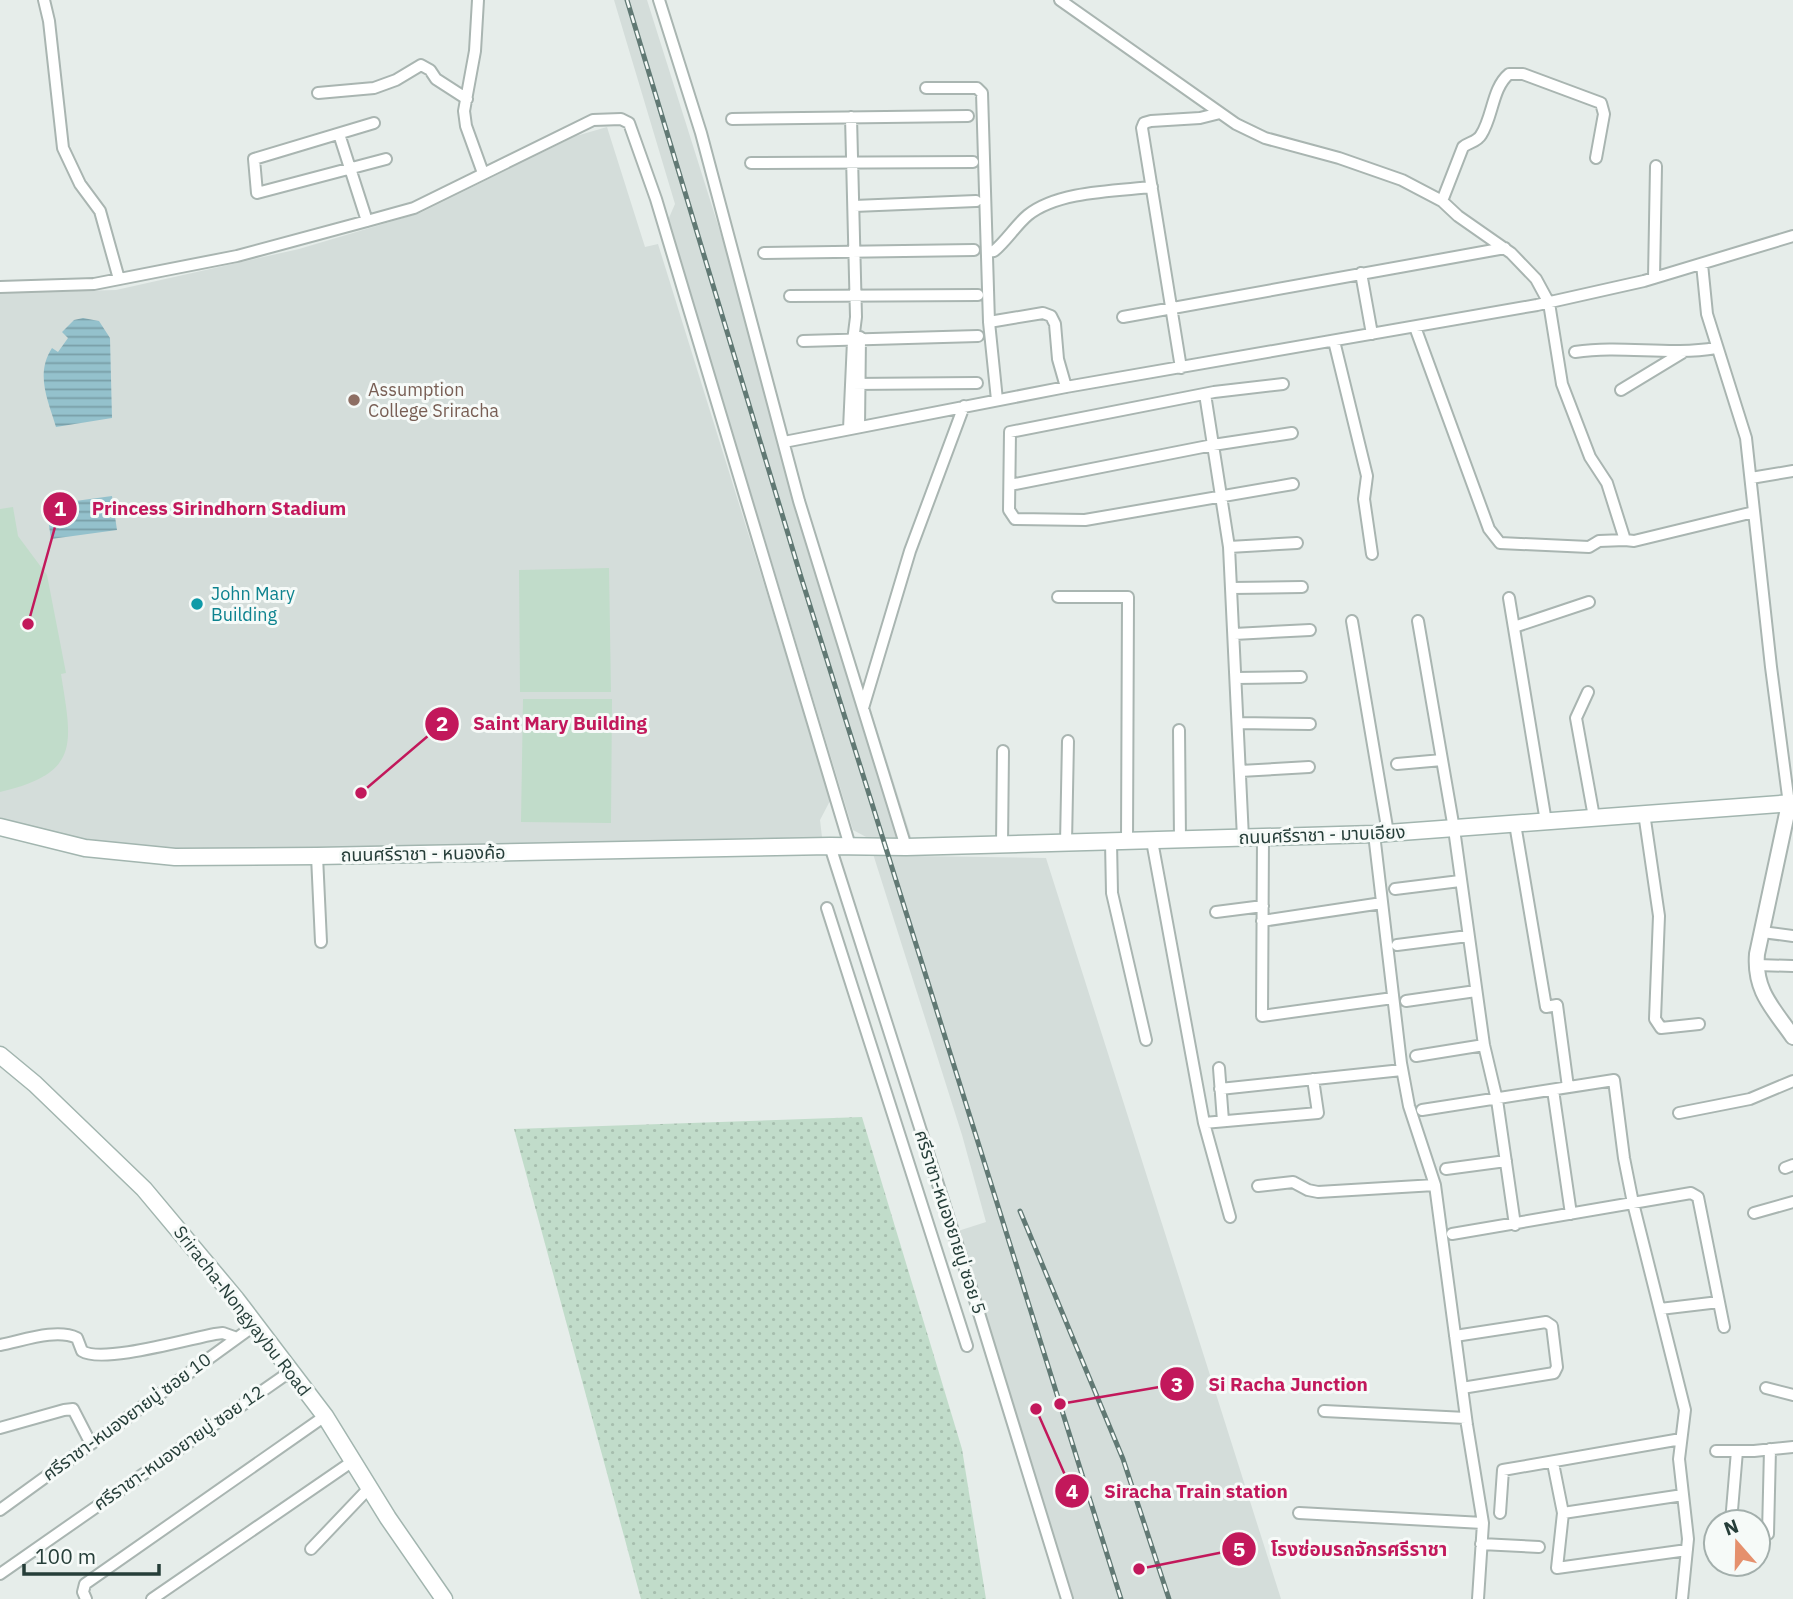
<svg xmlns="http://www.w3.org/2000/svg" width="1793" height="1599" viewBox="0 0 1793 1599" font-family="'IBM Plex Sans','Noto Sans Thai',sans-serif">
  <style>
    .built { fill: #d4ddda }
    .green { fill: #c1dcca }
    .park { fill: url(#park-dots) }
    .water { fill: url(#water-rules) }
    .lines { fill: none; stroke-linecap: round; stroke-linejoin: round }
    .minor-casing { stroke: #a9b5b1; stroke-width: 14 }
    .tertiary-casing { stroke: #a9b5b1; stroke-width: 18 }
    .secondary-casing { stroke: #a2b5af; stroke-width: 19 }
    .minor { stroke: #fff; stroke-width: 10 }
    .tertiary { stroke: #fff; stroke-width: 14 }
    .secondary { stroke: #fff; stroke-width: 16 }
    .rail-casing { stroke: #617974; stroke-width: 5 }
    .rail { stroke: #f6faf8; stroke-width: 2.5; stroke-dasharray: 8; stroke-linecap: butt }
    .education-dot { fill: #8d6e63; stroke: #f6faf8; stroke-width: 2.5 }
    .culture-dot { fill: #0f9aa8; stroke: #f6faf8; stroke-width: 2.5 }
    .labels { text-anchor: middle; stroke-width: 6; stroke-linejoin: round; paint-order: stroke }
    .education-label { font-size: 18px; fill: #785e54; stroke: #f6faf8; text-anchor: start }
    .culture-label { font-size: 18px; fill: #0d838f; stroke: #f6faf8; text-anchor: start }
    .street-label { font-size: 18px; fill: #263e39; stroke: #f6faf8 }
    .leader { fill: none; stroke: #c2185b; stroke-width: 2.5 }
    .callout-dot { fill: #c2185b; stroke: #f6faf8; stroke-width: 2.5 }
    .mark-label { font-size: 21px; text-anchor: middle; font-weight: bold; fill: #fff }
    .callout-label { font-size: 19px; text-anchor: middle; font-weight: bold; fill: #c2185b; stroke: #f6faf8; stroke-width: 6; stroke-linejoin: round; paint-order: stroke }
  </style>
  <defs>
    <pattern id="park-dots" width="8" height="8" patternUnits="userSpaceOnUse" patternTransform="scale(1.75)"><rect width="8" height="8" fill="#c1dcca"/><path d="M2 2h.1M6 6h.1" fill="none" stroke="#a6beae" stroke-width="1.8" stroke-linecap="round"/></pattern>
    <pattern id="water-rules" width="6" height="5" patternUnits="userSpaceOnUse" patternTransform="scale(1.75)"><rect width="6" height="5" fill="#94c1cc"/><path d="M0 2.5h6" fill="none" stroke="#799ea7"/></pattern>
  </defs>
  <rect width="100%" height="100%" fill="#e6edea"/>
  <!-- built -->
  <path class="built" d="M 614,0 L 647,0 L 917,856 L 1046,858 L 1281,1599 L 1072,1599 L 958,1231 L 986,1222 L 962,1135 L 868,838 L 853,830 L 668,220 L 675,204 Z
    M 607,127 L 645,247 L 658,244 L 831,799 L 820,820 L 822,837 L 182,852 L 106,846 L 0,818 L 0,293 L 116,290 L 299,249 L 420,213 L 576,136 Z"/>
  <!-- green -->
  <path class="green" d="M 13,507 L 18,536 L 47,575 L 66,673 L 61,674 C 72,744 81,773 0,792 L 0,509 Z
    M 609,568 L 611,692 L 520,692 L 519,570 Z
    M 523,699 L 612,699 L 611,823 L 521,822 Z"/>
  <!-- park -->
  <path class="park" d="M 862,1117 L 962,1449 L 986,1599 L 641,1599 L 514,1129 Z"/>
  <!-- water -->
  <path class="water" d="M 83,318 L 99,321 L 110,338 L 112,418 L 56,427 C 48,400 35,374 52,348 L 58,352 L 68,338 L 62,332 L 74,320 Z
    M 112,496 L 117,530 L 51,539 L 46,505 Z"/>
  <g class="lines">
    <defs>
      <path id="minor" d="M 44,0 L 49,21 L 63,148 L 80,184 L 100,211 L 119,279
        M 478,0 L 475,51 L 464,111 L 466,126 L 483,173
        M 659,0 L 701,133 L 799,501 L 906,847
        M 1060,0 L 1236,124 L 1265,138 L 1339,158 L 1402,180 L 1442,201 L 1458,216 L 1511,253 L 1536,279 L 1549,303 L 1562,384 L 1590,457 L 1607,483 L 1625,540 L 1634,541 L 1754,512
        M 926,88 L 977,88 L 982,93 L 989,322 L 997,400
        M 318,93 L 374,88 L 396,80 L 421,65 L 430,70 L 436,79 L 467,99
        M 732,119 L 968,116
        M 374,123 L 254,159 L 257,193 L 386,159
        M 339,134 L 367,221
        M 751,163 L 973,162
        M 1442,201 L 1463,147 C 1469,142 1477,142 1481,135 C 1493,117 1492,88 1509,74 L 1523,74 L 1601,103 L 1604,114 L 1596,158
        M 854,206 L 976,201
        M 987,252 L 994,251 C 1007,240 1016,225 1028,215 C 1058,191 1115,191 1152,187
        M 764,253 L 974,250
        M 1702,264 L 1707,314 L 1746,438 L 1771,667 L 1789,804
        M 1361,273 L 1372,334
        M 1654,278 L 1656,166
        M 0,287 L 94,284 L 237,256 L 367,221 L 414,208 L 593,120 L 621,119 L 629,123 L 656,199 L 850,846
        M 790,296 L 978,295
        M 1123,317 L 1505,248
        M 989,322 L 1043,313 L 1051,316 L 1055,324 L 1058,359 L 1066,387
        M 1415,327 L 1489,529 L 1500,543 L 1589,547 L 1599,541 L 1625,540
        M 803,341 L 978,336
        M 1334,341 L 1367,476 L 1364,499 L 1372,554
        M 1575,352 C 1623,345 1669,356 1716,348
        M 1181,368 L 1142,128 L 1144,123 L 1151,121 L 1200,118 L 1220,113
        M 851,384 L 977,383
        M 1283,384 L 1214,392 L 1010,432 L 1009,510 L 1015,519 L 1085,520 L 1293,484
        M 1621,390 L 1682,353
        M 1205,394 L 1229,547 L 1243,838
        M 859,427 L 860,337
        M 849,429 L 853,341 L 856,317 L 851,117
        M 784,442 L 1066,387 L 1537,305 L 1644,281 L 1793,236
        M 1751,478 L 1793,471
        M 1010,485 L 1213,445 L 1292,433
        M 1229,547 L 1297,543
        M 1232,588 L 1302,587
        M 1058,597 L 1128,597 L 1127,842
        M 1509,598 L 1546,822
        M 1352,621 L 1388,833
        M 1418,621 L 1454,829 L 1484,1045 L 1497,1100 L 1515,1225
        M 1514,627 L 1589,602
        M 1234,634 L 1310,630
        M 1236,678 L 1301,677
        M 1588,692 L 1576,718 L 1594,817
        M 863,708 L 910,551 L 964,406
        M 1238,723 L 1310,724
        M 1179,730 L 1180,840
        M 1397,764 L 1442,760
        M 1240,771 L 1309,767
        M 1644,813 L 1659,916 L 1655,1019 L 1661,1028 L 1699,1024
        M 1515,824 L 1546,1007 L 1557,1005 L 1568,1087
        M 1374,834 L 1401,1063 L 1409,1106 L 1435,1185 L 1467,1425 L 1483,1523 L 1478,1599
        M 1263,838 L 1262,1016 L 1393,998
        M 1152,841 L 1204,1123 L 1230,1217
        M 1111,842 L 1112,893 L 1146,1040
        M 1066,843 L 1068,741
        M 1002,845 L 1003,751
        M 830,846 L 974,1297 L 1067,1599
        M 317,856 L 321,942
        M 1395,889 L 1460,881
        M 827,908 L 967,1346
        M 1216,912 L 1263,906
        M 1262,921 L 1382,903
        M 1762,932 L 1793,936
        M 1397,945 L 1468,936
        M 1757,965 L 1793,966
        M 1406,1001 L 1476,991
        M 1416,1056 L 1484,1045
        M 1219,1068 L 1223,1121
        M 1220,1089 L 1402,1070
        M 1553,1090 L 1571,1214
        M 1422,1110 L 1614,1080 L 1624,1158 L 1633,1203 L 1685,1410 L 1679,1459 L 1688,1539 L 1682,1599
        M 1679,1113 L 1750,1099 L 1793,1081
        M 1204,1123 L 1318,1113 L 1313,1079
        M 1785,1168 L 1793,1165
        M 1446,1169 L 1506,1161
        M 1258,1186 L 1293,1182 L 1308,1190 L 1318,1192 L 1435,1185
        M 1754,1213 L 1793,1202
        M 1452,1234 L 1691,1193 L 1698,1197 L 1724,1327
        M 1660,1309 L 1719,1302
        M 1455,1336 L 1546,1322 L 1552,1326 L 1557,1367 L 1554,1373 L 1462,1388
        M 0,1345 C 22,1341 56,1328 77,1338 L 82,1351 C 102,1364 188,1339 215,1334 L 223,1333 L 237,1338
        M 1766,1388 L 1793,1395
        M 1324,1411 L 1466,1418
        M 0,1428 L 64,1410 L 73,1409 L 91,1444
        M 1716,1451 L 1754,1451 L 1793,1447
        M 1553,1463 L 1563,1513 L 1557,1568 L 1687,1550
        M 0,1510 L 255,1325
        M 1299,1513 L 1483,1523
        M 1500,1513 L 1503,1470 L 1681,1439
        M 1563,1513 L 1683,1495
        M 1731,1522 L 1737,1451
        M 1768,1534 L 1770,1449
        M 1481,1544 L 1539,1547
        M 311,1549 L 370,1487
        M 0,1574 L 291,1371
        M 86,1599 L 83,1592 L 85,1584 L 325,1416
        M 152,1599 L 353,1461"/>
      <path id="tertiary" d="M 1789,804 L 1757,954 C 1754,991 1773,1008 1793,1037"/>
      <path id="secondary" d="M 0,827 L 85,848 L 175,857 L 317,856 L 830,846 L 906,847 L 1374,834 L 1793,803
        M 0,1055 L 35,1084 L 144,1189 L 236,1299 L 325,1416 L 388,1518 L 444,1599"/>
    </defs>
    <!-- minor casing -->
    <use href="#minor" class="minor-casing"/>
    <!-- tertiary casing -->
    <use href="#tertiary" class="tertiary-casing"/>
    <!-- secondary casing -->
    <use href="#secondary" class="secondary-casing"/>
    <!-- minor -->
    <use href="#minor" class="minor"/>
    <!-- tertiary -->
    <use href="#tertiary" class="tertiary"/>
    <!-- secondary -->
    <use href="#secondary" class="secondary"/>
    <defs>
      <path id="rail" d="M 627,0 L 801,577 L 1121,1599
        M 1020,1211 L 1123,1459 L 1169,1599"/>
    </defs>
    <!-- rail casing -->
    <use href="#rail" class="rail-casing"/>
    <!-- rail -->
    <use href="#rail" class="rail"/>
  </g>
  <!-- markers -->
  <circle class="education-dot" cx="354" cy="400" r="7"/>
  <circle class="culture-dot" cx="197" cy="604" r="7"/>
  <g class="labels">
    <!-- education labels -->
    <g class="education-label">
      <text x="368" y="396">Assumption<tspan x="368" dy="21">College Sriracha</tspan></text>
    </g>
    <!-- culture labels -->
    <g class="culture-label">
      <text x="211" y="600">John Mary<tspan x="211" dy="21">Building</tspan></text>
    </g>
    <!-- street labels -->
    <g class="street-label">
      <text transform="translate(1322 835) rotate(-2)" y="6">ถนนศรีราชา - มาบเอียง</text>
      <text transform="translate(423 854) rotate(-1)" y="6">ถนนศรีราชา - หนองค้อ</text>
      <text transform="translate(950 1222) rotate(72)" y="6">ศรีราชา-หนองยายบู่ ซอย 5</text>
      <text transform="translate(242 1311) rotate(52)" y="6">Sriracha-Nongyaybu Road</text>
      <text transform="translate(127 1417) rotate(-36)" y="6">ศรีราชา-หนองยายบู่ ซอย 10</text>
      <text transform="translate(179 1448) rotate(-35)" y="6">ศรีราชา-หนองยายบู่ ซอย 12</text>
    </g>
  </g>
  <!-- callouts -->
  <path class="leader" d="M28 624L60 509M361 793L442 724M1060 1404L1177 1384M1036 1409L1072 1491M1139 1569L1239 1549"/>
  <g class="callout-dot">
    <circle cx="28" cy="624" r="7"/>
    <circle cx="361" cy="793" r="7"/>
    <circle cx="1060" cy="1404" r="7"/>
    <circle cx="1036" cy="1409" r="7"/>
    <circle cx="1139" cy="1569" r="7"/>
    <circle cx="60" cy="509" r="18"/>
    <circle cx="442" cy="724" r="18"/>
    <circle cx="1177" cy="1384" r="18"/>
    <circle cx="1072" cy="1491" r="18"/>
    <circle cx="1239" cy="1549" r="18"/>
  </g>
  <g class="mark-label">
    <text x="60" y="516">1</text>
    <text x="442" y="731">2</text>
    <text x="1177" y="1392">3</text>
    <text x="1072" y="1499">4</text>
    <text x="1239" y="1557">5</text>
  </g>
  <g class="callout-label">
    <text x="219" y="515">Princess Sirindhorn Stadium</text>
    <text x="560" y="730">Saint Mary Building</text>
    <text x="1288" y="1391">Si Racha Junction</text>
    <text x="1196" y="1498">Siracha Train station</text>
    <text x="1359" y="1556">โรงซ่อมรถจักรศรีราชา</text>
  </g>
  <!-- north arrow -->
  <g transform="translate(1737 1543) rotate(340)"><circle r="33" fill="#f6faf8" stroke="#a3afac" stroke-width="2"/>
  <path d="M0-5L12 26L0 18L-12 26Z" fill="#e5906d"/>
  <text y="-10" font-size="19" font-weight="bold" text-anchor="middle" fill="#263e39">N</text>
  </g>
  <!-- scale -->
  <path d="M24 1564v10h135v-10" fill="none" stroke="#263e39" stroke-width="3.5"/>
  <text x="35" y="1564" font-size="21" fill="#263e39" stroke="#f6faf8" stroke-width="5" paint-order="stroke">100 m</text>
</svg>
